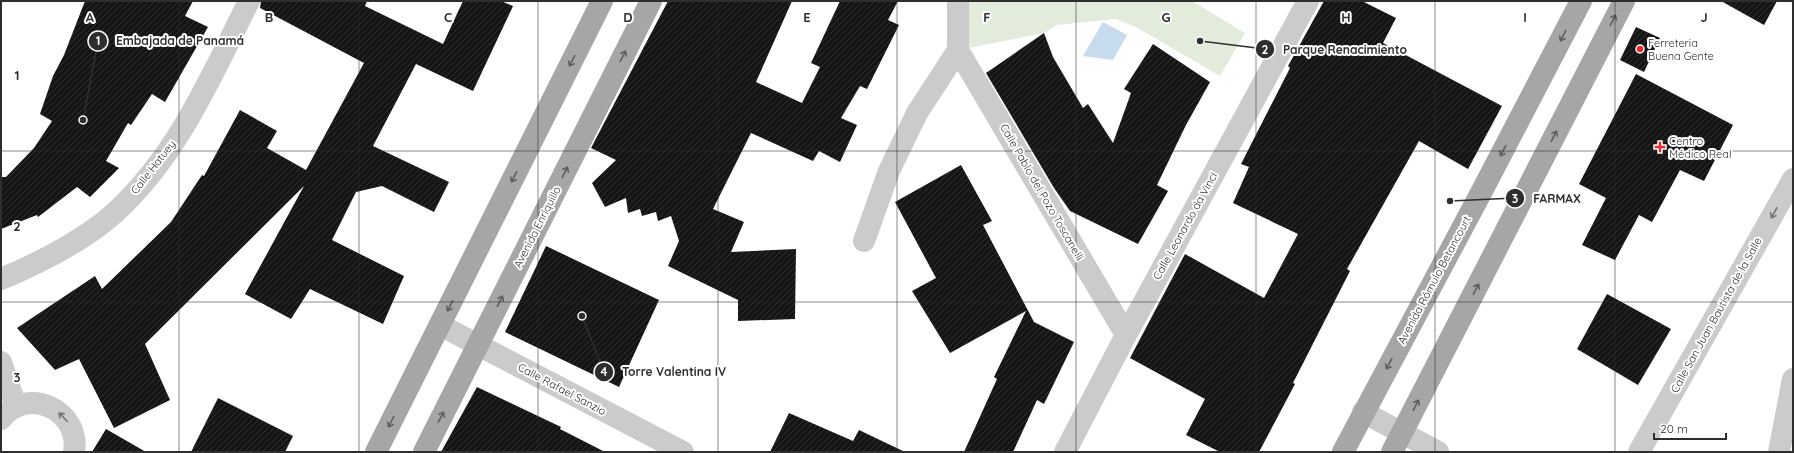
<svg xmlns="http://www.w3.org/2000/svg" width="1794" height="453" viewBox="0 0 1794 453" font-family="Quicksand,sans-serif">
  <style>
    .green { fill: #e3ecda }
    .water { fill: #c6dbed }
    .building { fill: url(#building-hatch) }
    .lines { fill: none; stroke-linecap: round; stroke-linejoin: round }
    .minor { stroke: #cbcbcb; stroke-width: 22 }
    .major { stroke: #a6a6a6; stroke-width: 22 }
    .oneway { stroke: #5e5e5e }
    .oneway2 { stroke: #757575 }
    .grid { fill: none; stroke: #2e2e2e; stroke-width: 1; stroke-opacity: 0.55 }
    .poi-dot { fill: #ec2829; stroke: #fff; stroke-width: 1.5 }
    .labels { text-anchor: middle; stroke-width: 4; stroke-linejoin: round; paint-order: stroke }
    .poi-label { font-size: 11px; fill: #2e2e2e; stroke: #fff; text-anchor: start }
    .street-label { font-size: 11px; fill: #2e2e2e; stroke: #fff }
    .grid-label { font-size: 13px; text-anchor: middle; font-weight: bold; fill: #2e2e2e; stroke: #fff; stroke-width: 4; stroke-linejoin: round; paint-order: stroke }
    .leader { fill: none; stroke: #2e2e2e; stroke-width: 1.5 }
    .callout-dot { fill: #2e2e2e; stroke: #fff; stroke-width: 1.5 }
    .mark-label { font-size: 12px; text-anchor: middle; font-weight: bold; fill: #fff }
    .callout-label { font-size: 12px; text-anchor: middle; font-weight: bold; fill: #2e2e2e; stroke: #fff; stroke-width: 4; stroke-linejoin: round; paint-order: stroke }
  </style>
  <defs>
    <pattern id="building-hatch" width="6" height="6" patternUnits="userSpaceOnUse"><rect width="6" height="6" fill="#151515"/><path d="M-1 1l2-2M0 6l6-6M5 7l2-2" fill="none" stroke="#2f2f2f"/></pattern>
  </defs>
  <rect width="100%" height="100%" fill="#fff"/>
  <!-- green -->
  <path class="green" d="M 963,1 L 1192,1 L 1245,33 L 1220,76 L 1138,28 L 1116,19 L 1057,25 L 1044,33 L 958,50 Z"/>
  <!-- water -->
  <path class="water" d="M 1103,22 L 1127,35 L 1113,60 L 1083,56 Z"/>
  <!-- building -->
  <path class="building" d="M 85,1 L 193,1 L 185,16 L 208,27 L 165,102 L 152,94 L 131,125 L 128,123 L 106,161 L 119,168 L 90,197 L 77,187 L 38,217 L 37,215 L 1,229 L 1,177 L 6,177 L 34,148 L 52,121 L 40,114 L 53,76 L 64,55 Z
    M 261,1 L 367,1 L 365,6 L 443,44 L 463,1 L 501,1 L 513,6 L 473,91 L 416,64 L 373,146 L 449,182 L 434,212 L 382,186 L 356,192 L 332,240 L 404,276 L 383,324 L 310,289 L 291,319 L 245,294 L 304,186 L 145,344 L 170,400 L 114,428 L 79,359 L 55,370 L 17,328 L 95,276 L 102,289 L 171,222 L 202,175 L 204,176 L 240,110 L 277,131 L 267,148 L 306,170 L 364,63 L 260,8 Z
    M 668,1 L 792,1 L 756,82 L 802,103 L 820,67 L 811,63 L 840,1 L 898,1 L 888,20 L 899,25 L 867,89 L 860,86 L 841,118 L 857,125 L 840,162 L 819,151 L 813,161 L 751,133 L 713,209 L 744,222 L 731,252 L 796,249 L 795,319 L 738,321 L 738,300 L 668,266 L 679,241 L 671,216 L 658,221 L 656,212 L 642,216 L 640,209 L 628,213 L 626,198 L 605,207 L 592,183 L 616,160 L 591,148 Z
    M 1324,1 L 1362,1 L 1396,18 L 1383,43 L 1502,106 L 1468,169 L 1419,141 L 1347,269 L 1350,271 L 1293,383 L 1295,384 L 1259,452 L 1220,452 L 1186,435 L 1205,399 L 1130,358 L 1185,254 L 1264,298 L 1298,234 L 1233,203 L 1249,167 L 1241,164 L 1290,68 L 1288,66 Z
    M 1721,1 L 1777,1 L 1764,25 Z
    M 1636,27 L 1660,38 L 1644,72 L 1620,60 Z
    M 1044,33 L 1053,57 L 1083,108 L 1088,104 L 1113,143 L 1131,93 L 1124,89 L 1153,44 L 1210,82 L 1186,125 L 1157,185 L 1168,191 L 1138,244 L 1070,211 L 1054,188 L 986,73 Z
    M 1636,74 L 1733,125 L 1704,181 L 1680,170 L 1652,222 L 1639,215 L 1615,260 L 1582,245 L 1606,198 L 1579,184 Z
    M 961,165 L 992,221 L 983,225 L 1034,322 L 1074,342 L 1044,404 L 1037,400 L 1013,452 L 964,452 L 997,379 L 994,377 L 1026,311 L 950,353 L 912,291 L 936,278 L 895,202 Z
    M 546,246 L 659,300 L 619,387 L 505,332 Z
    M 1607,294 L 1671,329 L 1638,385 L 1577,349 Z
    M 477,387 L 561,427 L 560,429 L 605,452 L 441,452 Z
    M 218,398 L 293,436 L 285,452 L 191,452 Z
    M 789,413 L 853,441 L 859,430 L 905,452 L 770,452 Z
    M 106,429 L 146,452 L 92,452 Z"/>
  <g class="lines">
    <!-- minor -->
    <path class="minor" d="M 958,50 L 1126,335
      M 864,241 L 889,171 L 917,113 L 958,50 L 958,1
      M 1,279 C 37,264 73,246 104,222 C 173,166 210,79 249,1
      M 440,325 L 683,452
      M 1,362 L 16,406
      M 1363,412 L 1438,452
      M 1,419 C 27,385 81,410 74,452
      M 1065,452 L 1126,335 L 1308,1
      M 1639,452 L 1793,179
      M 1779,452 L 1793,379"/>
    <!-- major -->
    <path class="major" d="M 376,452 L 602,1
      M 424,452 L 651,1
      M 1343,452 L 1483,189 L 1581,1
      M 1392,452 L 1624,1"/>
  </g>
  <!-- one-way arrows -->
  <defs><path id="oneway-shaft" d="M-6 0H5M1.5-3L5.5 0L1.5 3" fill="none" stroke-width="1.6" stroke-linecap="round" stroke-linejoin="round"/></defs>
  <g class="oneway">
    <use href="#oneway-shaft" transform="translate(1613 20) rotate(-63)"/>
    <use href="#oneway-shaft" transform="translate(1563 36) rotate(117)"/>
    <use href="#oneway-shaft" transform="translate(623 56) rotate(-63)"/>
    <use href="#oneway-shaft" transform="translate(572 61) rotate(117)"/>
    <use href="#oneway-shaft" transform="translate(1554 136) rotate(-63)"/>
    <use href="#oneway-shaft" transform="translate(1503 151) rotate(117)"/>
    <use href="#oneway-shaft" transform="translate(565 172) rotate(-63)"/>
    <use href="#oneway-shaft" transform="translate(514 177) rotate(117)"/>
    <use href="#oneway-shaft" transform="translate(1476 289) rotate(-63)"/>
    <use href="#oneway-shaft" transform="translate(500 301) rotate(-63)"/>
    <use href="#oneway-shaft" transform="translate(450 306) rotate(117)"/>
    <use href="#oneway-shaft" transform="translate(1389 364) rotate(118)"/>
    <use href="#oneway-shaft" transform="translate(1416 405) rotate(-63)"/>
    <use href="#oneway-shaft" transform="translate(441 417) rotate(-63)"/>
    <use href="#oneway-shaft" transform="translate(391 422) rotate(117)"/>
  </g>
  <g class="oneway2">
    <use href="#oneway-shaft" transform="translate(1774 213) rotate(119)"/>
    <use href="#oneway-shaft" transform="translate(63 417) rotate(-134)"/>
  </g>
  <!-- grid -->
  <path class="grid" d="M 179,1 L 179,452M 359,1 L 359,452M 538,1 L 538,452M 718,1 L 718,452M 897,1 L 897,452M 1076,1 L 1076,452M 1256,1 L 1256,452M 1435,1 L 1435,452M 1615,1 L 1615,452M 1,151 L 1793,151M 1,302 L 1793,302"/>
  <!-- markers -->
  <g class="poi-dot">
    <circle cx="1640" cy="49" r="4"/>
    <path d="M1658 141h4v4h4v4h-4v4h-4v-4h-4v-4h4z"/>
  </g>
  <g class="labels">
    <!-- poi labels -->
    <g class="poi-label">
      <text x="1648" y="47">Ferreteria<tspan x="1648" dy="13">Buena Gente</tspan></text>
      <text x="1669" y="145">Centro<tspan x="1669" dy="13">Médico Real</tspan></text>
    </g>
    <!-- street labels -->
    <g class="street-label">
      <text transform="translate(153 167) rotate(-52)" y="4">Calle Hatuey</text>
      <text transform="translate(1042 192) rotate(60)" y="4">Calle Pablo del Pozo Toscanelli</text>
      <text transform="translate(1185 226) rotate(-61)" y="4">Calle Leonardo da Vinci</text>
      <text transform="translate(537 227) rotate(-63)" y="4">Avenida Enriquillo</text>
      <text transform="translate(1434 280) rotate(-62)" y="4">Avenida Rómulo Betancourt</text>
      <text transform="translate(1716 315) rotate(-61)" y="4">Calle San Juan Bautista de la Salle</text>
      <text transform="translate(562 389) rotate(28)" y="4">Calle Rafael Sanzio</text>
    </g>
  </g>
  <g class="grid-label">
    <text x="90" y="22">A</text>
    <text x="269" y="22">B</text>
    <text x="448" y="22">C</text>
    <text x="628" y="22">D</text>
    <text x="807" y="22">E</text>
    <text x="987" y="22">F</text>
    <text x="1166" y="22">G</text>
    <text x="1346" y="22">H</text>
    <text x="1525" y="22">I</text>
    <text x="1704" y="22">J</text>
    <text x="17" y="80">1</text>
    <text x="17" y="231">2</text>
    <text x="17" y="382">3</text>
  </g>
  <!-- callouts -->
  <path class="leader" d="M83 120L98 41M1200 41L1265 49M1450 201L1515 198M582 316L604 372"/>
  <g class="callout-dot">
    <circle cx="83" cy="120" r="4"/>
    <circle cx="1200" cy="41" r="4"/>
    <circle cx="1450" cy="201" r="4"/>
    <circle cx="582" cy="316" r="4"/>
    <circle cx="98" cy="41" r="10"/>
    <circle cx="1265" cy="49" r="10"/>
    <circle cx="1515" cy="198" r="10"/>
    <circle cx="604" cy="372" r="10"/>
  </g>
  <g class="mark-label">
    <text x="98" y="45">1</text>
    <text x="1265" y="54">2</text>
    <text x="1515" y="203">3</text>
    <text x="604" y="376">4</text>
  </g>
  <g class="callout-label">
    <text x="180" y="45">Embajada de Panamá</text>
    <text x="1345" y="54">Parque Renacimiento</text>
    <text x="1557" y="203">FARMAX</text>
    <text x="674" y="376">Torre Valentina IV</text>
  </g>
  <!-- border -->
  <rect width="1794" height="453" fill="none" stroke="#2e2e2e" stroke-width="4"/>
  <!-- scale -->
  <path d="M1654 433v6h72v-6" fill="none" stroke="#2e2e2e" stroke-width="2"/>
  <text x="1660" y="433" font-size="12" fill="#2e2e2e" stroke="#ffffff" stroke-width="3" paint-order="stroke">20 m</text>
</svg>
